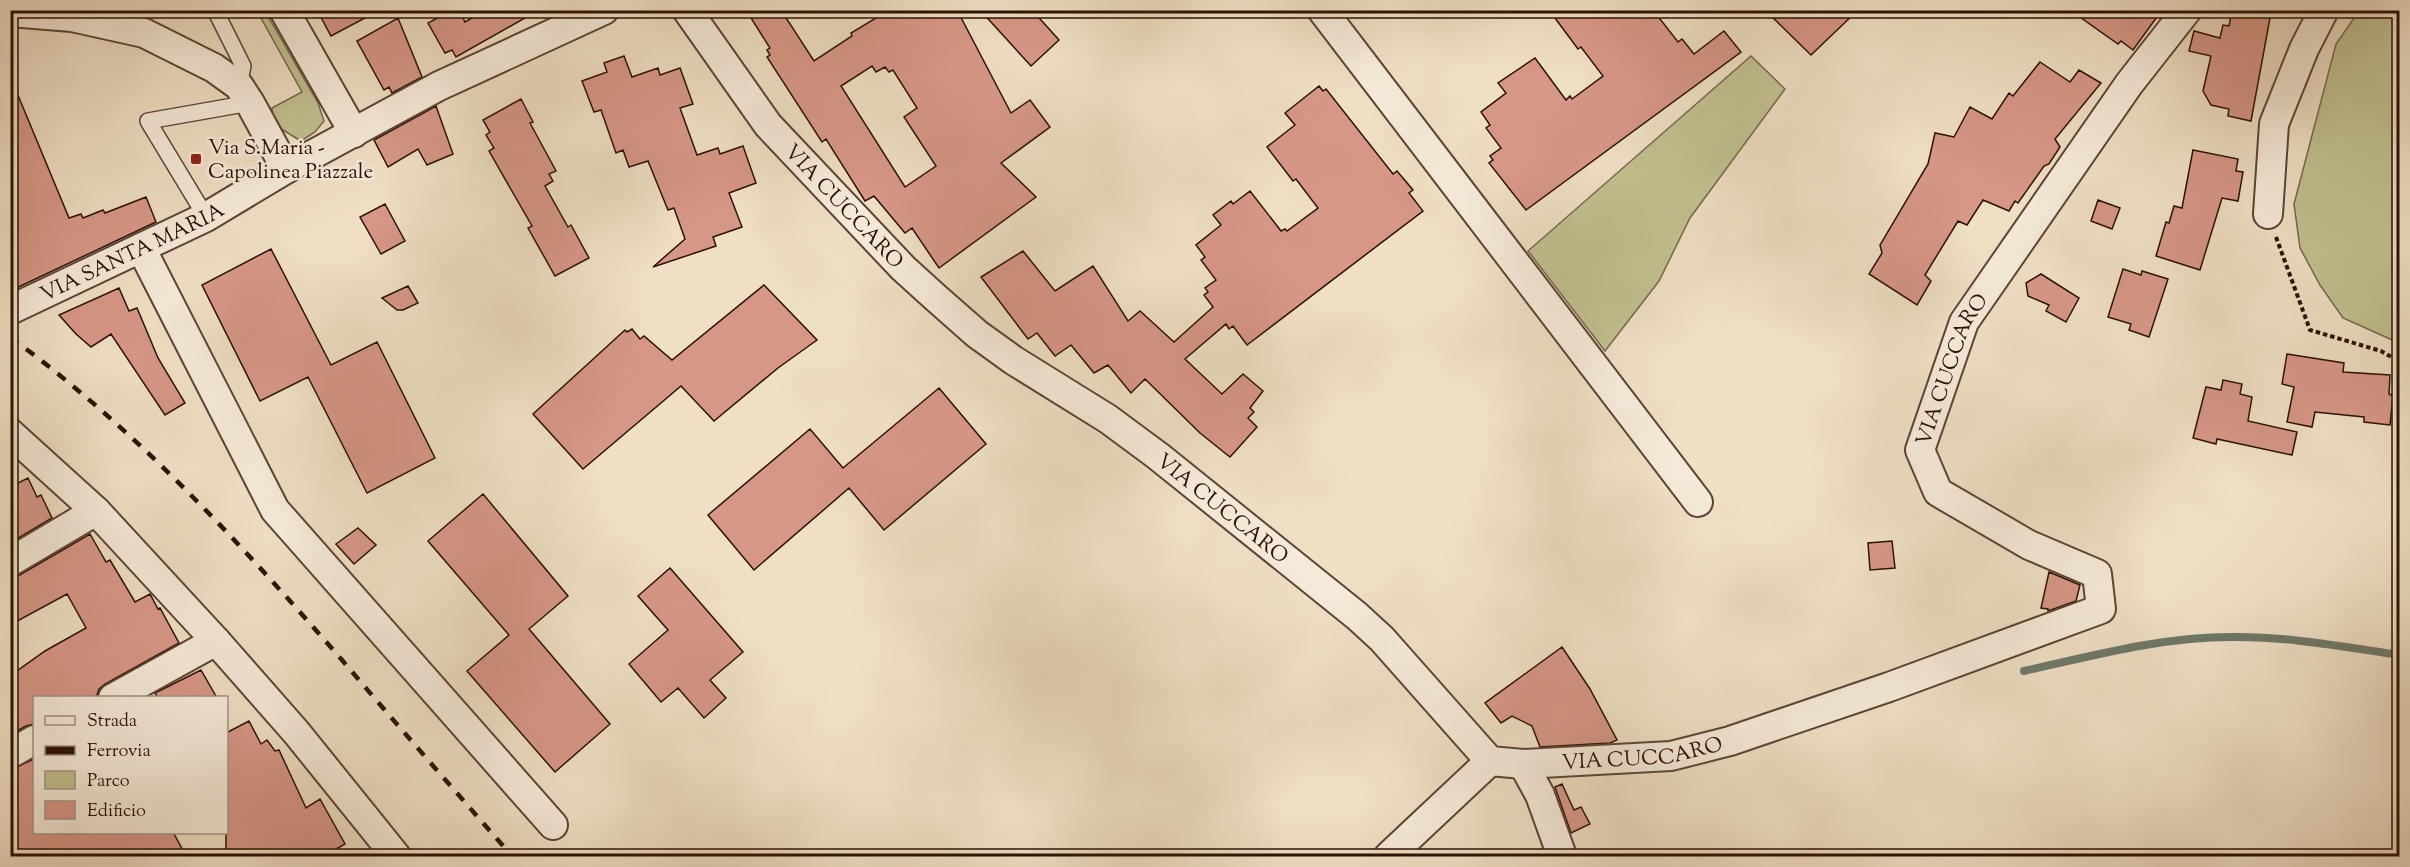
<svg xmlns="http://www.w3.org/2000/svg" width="2410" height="867" viewBox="0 0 2410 867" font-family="'Sorts Mill Goudy',serif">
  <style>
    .green { fill: #c1c090; stroke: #76684a; stroke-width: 1.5 }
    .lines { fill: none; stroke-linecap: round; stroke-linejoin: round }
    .stream { stroke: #6e786a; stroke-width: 8 }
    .building { fill: #d79787; stroke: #2b1105; stroke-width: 1.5; fill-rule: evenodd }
    .lane-casing { stroke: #5c4435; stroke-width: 18 }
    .street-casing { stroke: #5c4435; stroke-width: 32 }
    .path { stroke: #2b1105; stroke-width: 4; stroke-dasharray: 4.5 3; stroke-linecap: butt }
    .lane { stroke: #f5ead9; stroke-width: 15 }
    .street { stroke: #f5ead9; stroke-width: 28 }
    .rail { stroke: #2b1105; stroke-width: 4.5; stroke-dasharray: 10 10; stroke-linecap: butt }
    .poi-dot { fill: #8f2418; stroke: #f5ead9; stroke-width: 2 }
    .labels { text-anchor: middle; stroke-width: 5; stroke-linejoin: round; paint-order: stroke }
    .poi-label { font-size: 21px; fill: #2b1105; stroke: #f5ead9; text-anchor: start }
    .street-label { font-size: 21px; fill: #2b1105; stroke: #f5ead9 }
  </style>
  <rect width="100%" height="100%" fill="#efdfc5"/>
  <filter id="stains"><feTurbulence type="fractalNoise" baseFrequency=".00333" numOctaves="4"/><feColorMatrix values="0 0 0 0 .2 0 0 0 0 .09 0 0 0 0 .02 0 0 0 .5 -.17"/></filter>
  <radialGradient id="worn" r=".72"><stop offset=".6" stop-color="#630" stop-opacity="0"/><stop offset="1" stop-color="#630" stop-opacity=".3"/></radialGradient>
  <!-- green -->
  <path class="green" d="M 257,11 L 265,11 L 318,103 L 324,121 L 315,132 L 301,141 L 273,124 L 272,108 L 302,92 Z
    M 2359,11 L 2399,11 L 2399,343 L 2343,318 L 2320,285 L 2300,248 L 2294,204 L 2336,44 Z
    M 1751,56 L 1785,89 L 1690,218 L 1659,281 L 1605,351 L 1528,251 Z"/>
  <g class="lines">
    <!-- stream -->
    <path class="stream" d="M 2024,671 C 2092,656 2161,637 2231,637 C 2287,636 2344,647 2400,655"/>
  </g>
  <!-- building -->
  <path class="building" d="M 317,10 L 380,10 L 331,36 Z
    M 452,10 L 459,10 L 465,22 L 486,10 L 539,10 L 456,57 L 452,50 L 445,53 L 428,23 Z
    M 746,10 L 781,10 L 814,61 L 852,36 L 851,33 L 889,10 L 957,10 L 1011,113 L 1030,100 L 1050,127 L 1001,163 L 1036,197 L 939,268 L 912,228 L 905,233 L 874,196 L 865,201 L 826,139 L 822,142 L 767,57 L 770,55 L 767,50 L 770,48 ZM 872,66 L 876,72 L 885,67 L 889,72 L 893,70 L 917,108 L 904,117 L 936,166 L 905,187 L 841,86 Z
    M 980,10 L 1032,10 L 1059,40 L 1031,66 Z
    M 1549,10 L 1653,10 L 1678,42 L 1682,39 L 1694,54 L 1724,31 L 1741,52 L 1526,210 L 1489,163 L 1493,160 L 1490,156 L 1501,148 L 1486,128 L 1490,125 L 1481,112 L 1506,93 L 1498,83 L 1535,58 L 1566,100 L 1570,96 L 1572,99 L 1603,76 L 1581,47 L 1578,49 Z
    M 1765,10 L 1858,10 L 1811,55 Z
    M 2070,10 L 2162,10 L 2133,50 L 2121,41 L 2118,44 Z
    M 2232,10 L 2270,18 L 2251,121 L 2228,116 L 2229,109 L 2211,105 L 2203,91 L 2211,56 L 2189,51 L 2194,31 L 2220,38 L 2223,25 L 2229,26 Z
    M 398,18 L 422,77 L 392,93 L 389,87 L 384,90 L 357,41 Z
    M 624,56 L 632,77 L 658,68 L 660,75 L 680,68 L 693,104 L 680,108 L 697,155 L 718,148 L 720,154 L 743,146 L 756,183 L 729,193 L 742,227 L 713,237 L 716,246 L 653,267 L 685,239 L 674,208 L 668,210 L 648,161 L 629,167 L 623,150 L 616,153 L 601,110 L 594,112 L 582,81 L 607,72 L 604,63 Z
    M 2040,62 L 2070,82 L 2079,70 L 2101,83 L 2055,139 L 2060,147 L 2049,164 L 2044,166 L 2018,203 L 2015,201 L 2009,211 L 1983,200 L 1967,225 L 1958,221 L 1925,275 L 1931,281 L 1917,305 L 1869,274 L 1882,253 L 1880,245 L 1928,164 L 1935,133 L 1954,137 L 1970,107 L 1992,119 L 2009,93 L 2013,96 Z
    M 10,76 L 69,218 L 81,214 L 83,218 L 103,210 L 105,213 L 146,197 L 156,222 L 10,291 Z
    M 1319,86 L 1323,91 L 1326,89 L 1393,174 L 1397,171 L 1413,190 L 1409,193 L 1423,211 L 1247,345 L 1233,326 L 1229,329 L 1226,324 L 1185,359 L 1222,394 L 1243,374 L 1263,391 L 1250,408 L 1254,412 L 1248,418 L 1257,427 L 1230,457 L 1200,433 L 1145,379 L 1131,393 L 1108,365 L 1094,373 L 1071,345 L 1055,356 L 1037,333 L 1028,339 L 981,277 L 1023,251 L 1055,291 L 1093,266 L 1128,321 L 1140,311 L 1174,342 L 1213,307 L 1204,295 L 1208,292 L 1205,288 L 1216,280 L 1201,260 L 1205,257 L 1196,245 L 1221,225 L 1213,215 L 1231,201 L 1233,204 L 1250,191 L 1281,231 L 1285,229 L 1287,231 L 1318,208 L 1296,179 L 1293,181 L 1267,147 L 1295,125 L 1285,113 Z
    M 521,99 L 533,122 L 530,123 L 556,171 L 549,174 L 553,181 L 545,186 L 568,227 L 571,225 L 589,258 L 555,276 L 528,228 L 532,226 L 489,151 L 494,148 L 486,135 L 490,132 L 483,120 Z
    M 436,106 L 453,154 L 427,165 L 418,149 L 388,167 L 374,140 Z
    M 2193,150 L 2238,159 L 2236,171 L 2243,172 L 2238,201 L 2222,198 L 2200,270 L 2156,256 L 2166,222 L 2169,223 L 2174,206 L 2182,208 Z
    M 2098,200 L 2120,208 L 2112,229 L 2091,221 Z
    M 385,204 L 405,241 L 381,254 L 360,217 Z
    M 271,249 L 331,365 L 377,342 L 435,458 L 367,493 L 308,377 L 260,401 L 202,285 Z
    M 2123,269 L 2141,275 L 2142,271 L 2168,279 L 2149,337 L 2129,330 L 2131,324 L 2108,317 Z
    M 2041,274 L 2079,298 L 2066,322 L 2046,311 L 2049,305 L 2028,296 L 2026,283 Z
    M 764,285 L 817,340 L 778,368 L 714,421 L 681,386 L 583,469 L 533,414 L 625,330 L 627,332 L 632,329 L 640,339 L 644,336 L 672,360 Z
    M 408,286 L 418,303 L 403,310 L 397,310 L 382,298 Z
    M 119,288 L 129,311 L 137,308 L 158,358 L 185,403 L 165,415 L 111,334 L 91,347 L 76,334 L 59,315 Z
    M 2287,354 L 2344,363 L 2343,372 L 2390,375 L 2389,394 L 2393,396 L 2390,425 L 2364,422 L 2364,417 L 2315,412 L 2312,427 L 2287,422 L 2294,387 L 2282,384 Z
    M 2223,380 L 2242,384 L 2240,394 L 2252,397 L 2248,421 L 2297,432 L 2292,455 L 2217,439 L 2216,444 L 2193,438 L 2206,387 L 2221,390 Z
    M 939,388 L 986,444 L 884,530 L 849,488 L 754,570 L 708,515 L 810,429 L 843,468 Z
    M 28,478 L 37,497 L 41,495 L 52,518 L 10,543 L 10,487 Z
    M 483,494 L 568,596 L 529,629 L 610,724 L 555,772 L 467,671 L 509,635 L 428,541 Z
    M 358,528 L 376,545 L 354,564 L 336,544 Z
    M 90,534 L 106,562 L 110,560 L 135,602 L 150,594 L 158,609 L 160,608 L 179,643 L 105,684 L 99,689 L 97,695 L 93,698 L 34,698 L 34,724 L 26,726 L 10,735 L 10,676 L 45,651 L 86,628 L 67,594 L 10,625 L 10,578 L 18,576 Z
    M 1892,541 L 1895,568 L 1870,570 L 1868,543 Z
    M 670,568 L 743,652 L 710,680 L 726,698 L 704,718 L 678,688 L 661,702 L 629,664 L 668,630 L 638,596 Z
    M 2049,572 L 2080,585 L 2076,601 L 2048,611 L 2048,609 L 2041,608 Z
    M 1562,647 L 1590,689 L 1617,740 L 1610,743 L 1540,747 L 1532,726 L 1512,716 L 1501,723 L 1485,703 Z
    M 201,670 L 217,698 L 158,698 L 155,693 Z
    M 249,721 L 261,744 L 267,740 L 275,751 L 279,750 L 306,808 L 320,799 L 345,844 L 324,856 L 226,856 L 226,733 Z
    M 34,759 L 34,832 L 173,832 L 186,856 L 10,856 L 10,770 Z
    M 1562,784 L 1574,810 L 1581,807 L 1590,824 L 1571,833 L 1555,787 Z"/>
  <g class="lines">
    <defs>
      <path id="lane" d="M 215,10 L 243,66 L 239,86
        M 206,217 L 148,121 L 250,103"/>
      <g id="street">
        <path d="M 284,10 L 354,133"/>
        <path id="s1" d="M 687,10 L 768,125 L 903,268 L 935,297 L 977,334 L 1013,360 L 1108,419 L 1158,456 L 1357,616 L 1382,639 L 1490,761 L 1523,764 L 1671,756 L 1730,741 L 1889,687 L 2101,609 L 2097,574 L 2029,545 L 1938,492 L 1920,450 L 1964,322 L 2129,84 L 2187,10"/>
        <path d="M 1322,10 L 1698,502"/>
        <path d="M 10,12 L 72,17 L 144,33 L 214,68 L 239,86 L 250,103 L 286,169"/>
        <path d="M 2268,214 L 2274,124 L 2304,49 L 2324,10"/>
        <path d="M 141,248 L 275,510 L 553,825"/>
        <path id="s2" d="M 10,310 L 206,217 L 286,169 L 439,86 L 604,10"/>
        <path d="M 10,433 L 96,511 L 216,641 L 296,732 L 396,856"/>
        <path d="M 10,562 L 96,511"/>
        <path d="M 113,698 L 216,641"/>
        <path d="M 10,754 L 34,740"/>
        <path d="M 1523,764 L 1540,795 L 1562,856"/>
        <path d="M 1389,856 L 1490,761"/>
      </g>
    </defs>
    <!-- lane casing -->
    <use href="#lane" class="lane-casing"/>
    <!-- street casing -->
    <use href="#street" class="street-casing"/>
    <!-- path -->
    <path class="path" d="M 2276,237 L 2310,330 L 2381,351 L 2400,362"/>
    <!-- lane -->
    <use href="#lane" class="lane"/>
    <!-- street -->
    <use href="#street" class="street"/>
    <!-- rail -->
    <path class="rail" d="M 10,337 C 136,429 240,543 342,660 C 398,726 455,791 512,856"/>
  </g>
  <!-- markers -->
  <rect class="poi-dot" x="190" y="153" width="12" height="12" rx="3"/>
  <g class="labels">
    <!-- poi labels -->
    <g class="poi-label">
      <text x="208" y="154">Via S.Maria -<tspan x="208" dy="24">Capolinea Piazzale</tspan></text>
    </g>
    <!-- street labels -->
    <g class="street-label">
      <text dy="7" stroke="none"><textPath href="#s1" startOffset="252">VIA CUCCARO</textPath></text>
      <text dy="7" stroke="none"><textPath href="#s2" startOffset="135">VIA SANTA MARIA</textPath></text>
      <text dy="7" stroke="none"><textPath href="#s1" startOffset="2090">VIA CUCCARO</textPath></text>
      <text dy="7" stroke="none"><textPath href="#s1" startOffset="738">VIA CUCCARO</textPath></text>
      <text dy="7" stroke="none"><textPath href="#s1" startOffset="1260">VIA CUCCARO</textPath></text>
    </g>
  </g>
  <!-- margin -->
  <rect width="2410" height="867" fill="none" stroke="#efdfc5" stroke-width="36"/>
  <rect x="12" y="12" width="2386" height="843" fill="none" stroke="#2b1105" stroke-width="3"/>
  <rect x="18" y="18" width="2374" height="831" fill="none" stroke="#2b1105" stroke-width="1.5"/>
  <!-- legend -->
  <rect x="33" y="696" width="195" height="138" fill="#f5ead9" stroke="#a49384" stroke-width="1.5"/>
  <rect x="45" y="716" width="30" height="9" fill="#f5ead9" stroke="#a49384" stroke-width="1.5"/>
  <text x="87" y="726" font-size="18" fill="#2b1105">Strada</text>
  <rect x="45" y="746" width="30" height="9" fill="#2b1105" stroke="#a49384" stroke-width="1.5"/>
  <text x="87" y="756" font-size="18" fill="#2b1105">Ferrovia</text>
  <rect x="45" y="771" width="30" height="18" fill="#c1c090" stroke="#a49384" stroke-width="1.5"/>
  <text x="87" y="786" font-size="18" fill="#2b1105">Parco</text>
  <rect x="45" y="801" width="30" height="18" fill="#d79787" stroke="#a49384" stroke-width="1.5"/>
  <text x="87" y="816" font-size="18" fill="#2b1105">Edificio</text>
  <rect width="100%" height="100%" filter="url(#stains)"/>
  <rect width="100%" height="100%" fill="url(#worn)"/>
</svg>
